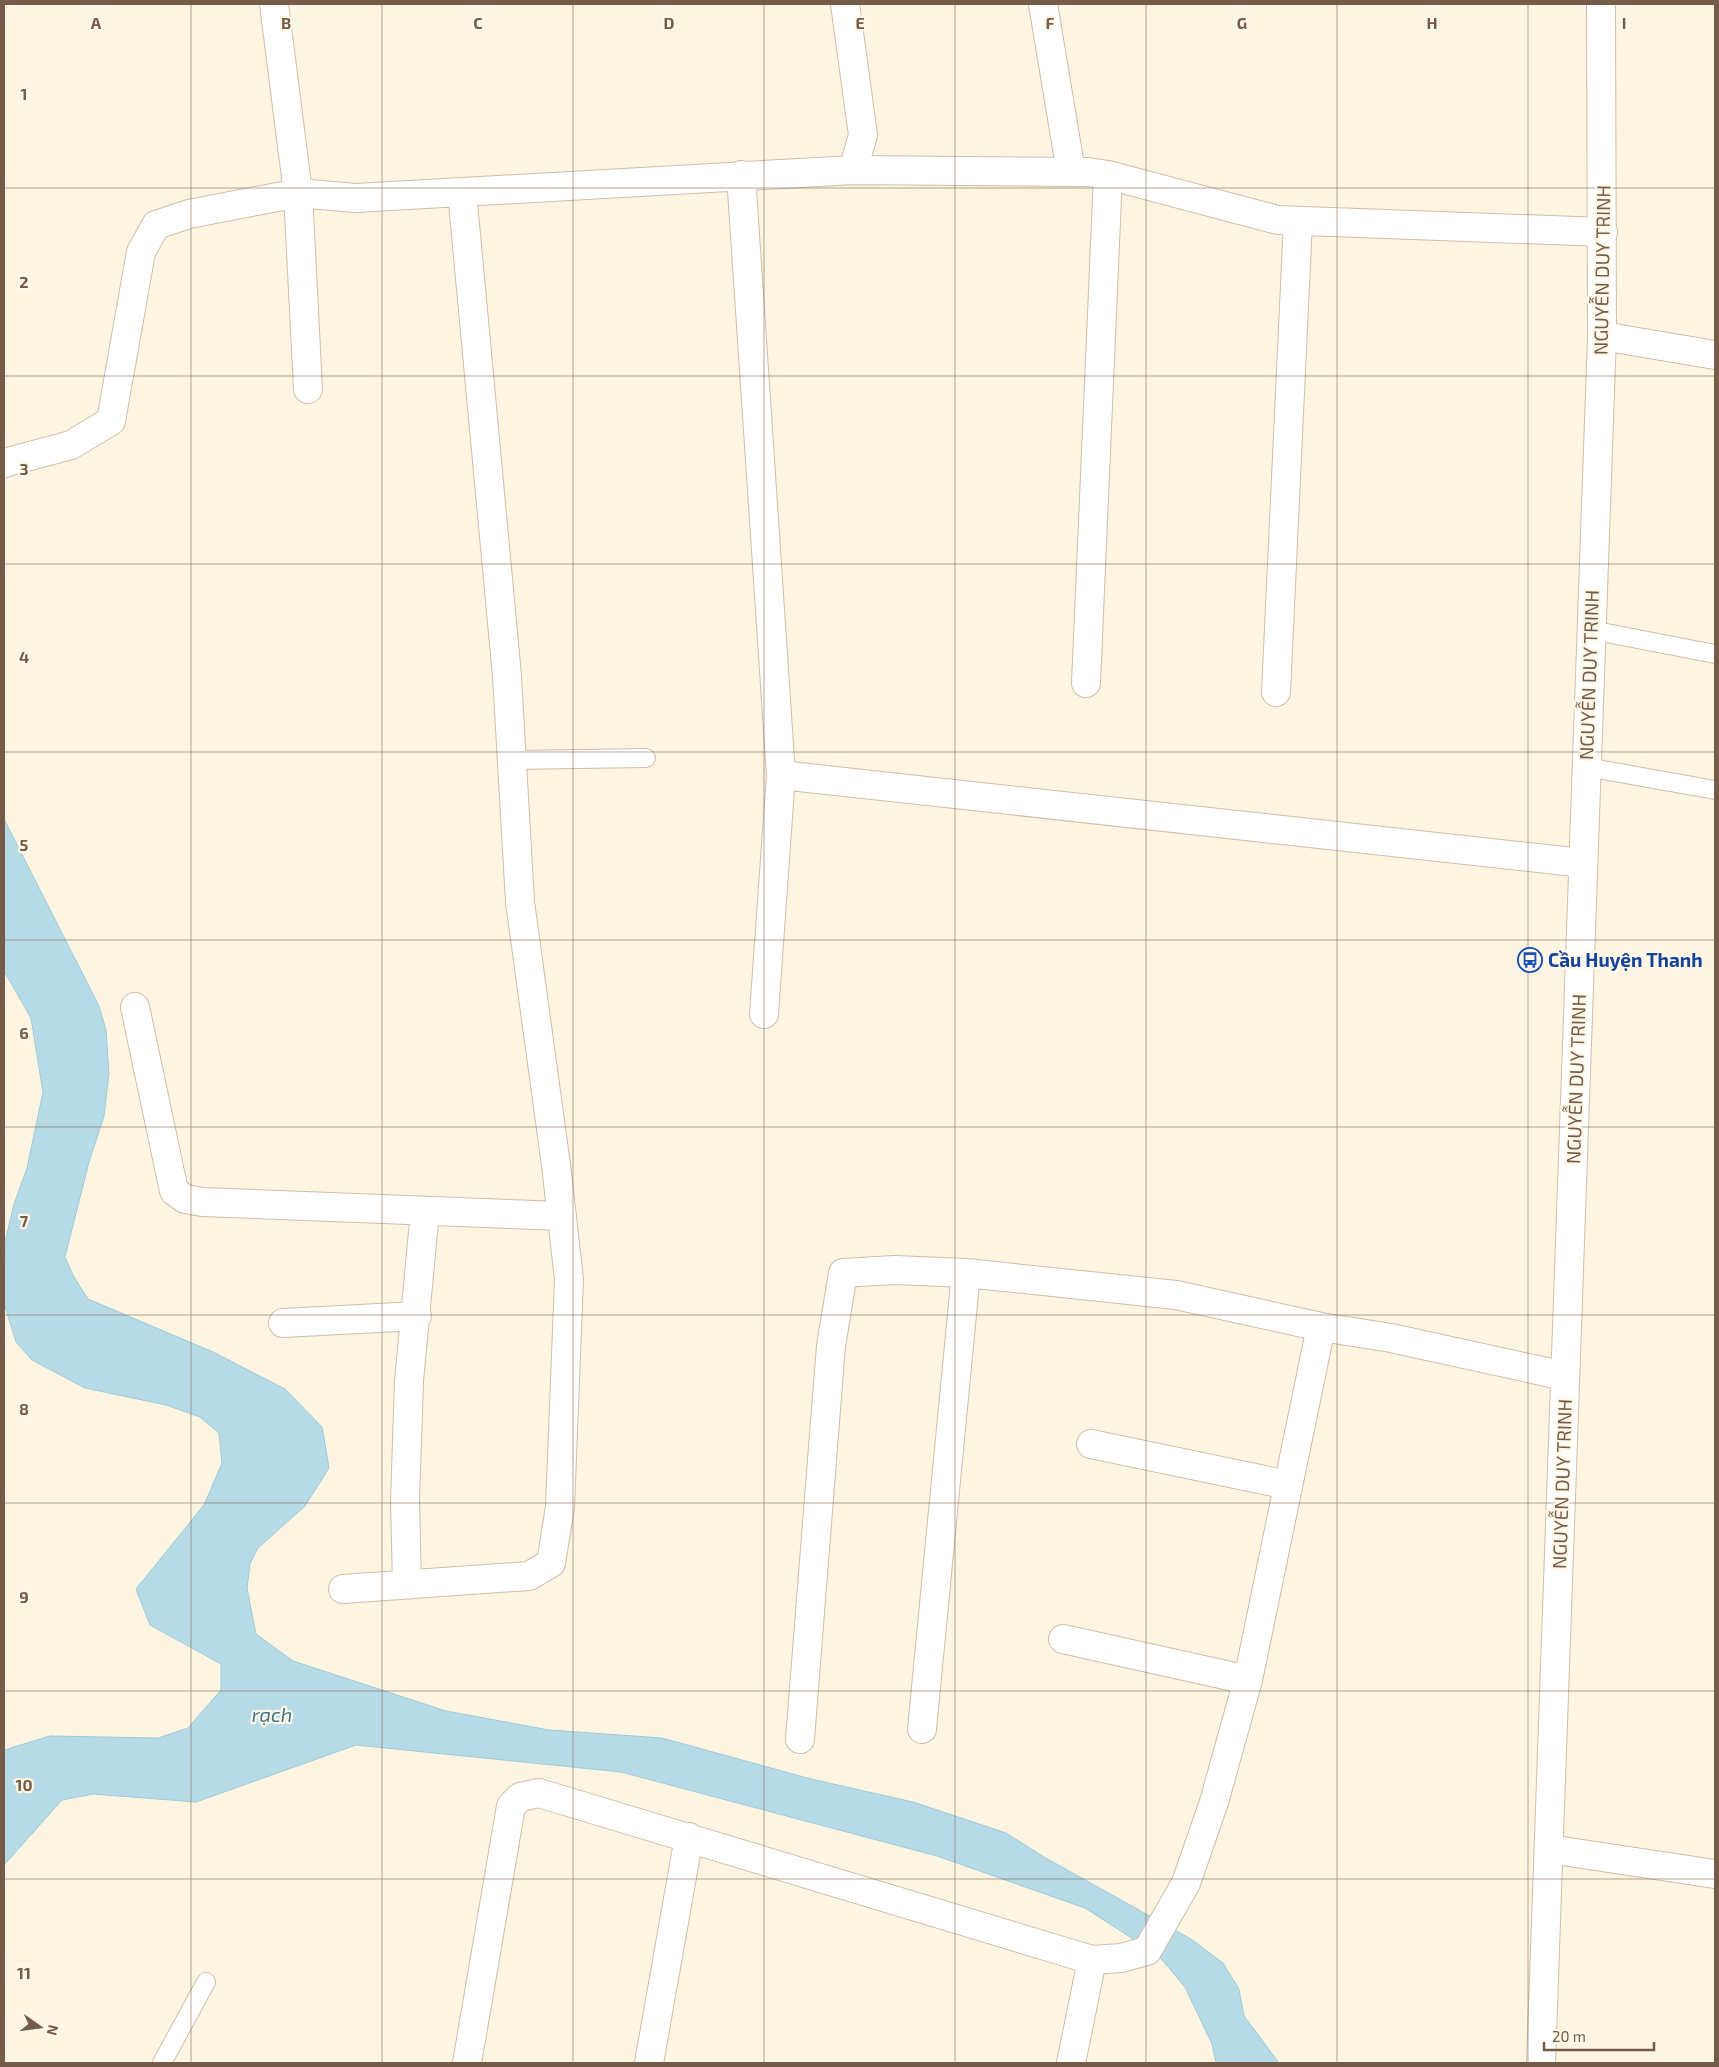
<svg xmlns="http://www.w3.org/2000/svg" width="1719" height="2067" viewBox="0 0 1719 2067" font-family="'Exo 2',sans-serif">
  <style>
    .water { fill: #b6dbe7; stroke: #9ccad9 }
    .lines { fill: none; stroke-linecap: round; stroke-linejoin: round }
    .service-casing { stroke: #cfbda9; stroke-width: 20 }
    .minor-casing { stroke: #cfbda9; stroke-width: 30 }
    .secondary-casing { stroke: #d2bea6; stroke-width: 30 }
    .service { stroke: #fff; stroke-width: 18 }
    .minor { stroke: #fff; stroke-width: 28 }
    .secondary { stroke: #fff; stroke-width: 28 }
    .grid { fill: none; stroke: #755c48; stroke-width: 1; stroke-opacity: 0.55 }
    .labels { text-anchor: middle; stroke-width: 4.5; stroke-linejoin: round; paint-order: stroke }
    .street-label { font-size: 19px; fill: #755c48; stroke: #fff8e9 }
    .transit-label { font-size: 19px; font-weight: bold; fill: #164399; stroke: #fff8e9; text-anchor: start }
    .water-label { font-size: 20px; font-style: italic; fill: #41778a; stroke: #fff8e9 }
    .grid-label { font-size: 16px; text-anchor: middle; font-weight: bold; fill: #755c48; stroke: #fff8e9; stroke-width: 4.5; stroke-linejoin: round; paint-order: stroke }
  </style>
  <rect width="100%" height="100%" fill="#fdf5e2"/>
  <!-- water -->
  <path class="water" d="M 4,819 L 99,1006 L 106,1030 L 109,1073 L 104,1116 L 89,1162 L 65,1257 L 74,1277 L 88,1299 L 213,1352 L 285,1389 L 322,1427 L 329,1468 L 305,1506 L 258,1548 L 250,1564 L 247,1588 L 256,1634 L 293,1661 L 446,1711 L 549,1730 L 662,1738 L 811,1779 L 913,1802 L 1006,1833 L 1044,1857 L 1191,1939 L 1223,1963 L 1239,1989 L 1244,2016 L 1279,2063 L 1216,2063 L 1212,2044 L 1185,1987 L 1158,1955 L 1085,1908 L 937,1856 L 621,1772 L 356,1745 L 196,1802 L 93,1794 L 62,1800 L 4,1865 L 4,1750 L 50,1736 L 158,1738 L 188,1728 L 221,1690 L 221,1664 L 150,1625 L 136,1589 L 204,1505 L 222,1463 L 219,1433 L 200,1417 L 166,1405 L 85,1388 L 32,1360 L 16,1342 L 4,1303 L 5,1242 L 14,1204 L 27,1168 L 43,1092 L 31,1018 L 4,971 Z"/>
  <g class="lines">
    <defs>
      <path id="service" d="M 1591,630 L 1715,654
        M 512,760 L 646,758
        M 1586,767 L 1715,790
        M 162,2063 L 206,1982"/>
      <path id="minor" d="M 274,4 L 298,193 L 308,389
        M 845,4 L 863,135 L 853,170
        M 1043,4 L 1071,172
        M 741,175 L 781,775 L 764,1014
        M 1602,336 L 1715,355
        M 4,463 L 71,445 L 111,421 L 141,252 L 156,225 L 189,214 L 298,193 L 356,198 L 853,170 L 1088,172 L 1108,175 L 1278,220 L 1603,232
        M 1086,683 L 1108,175
        M 1276,692 L 1298,221
        M 781,775 L 1583,863
        M 135,1007 L 174,1191 L 185,1199 L 202,1202 L 562,1216
        M 283,1323 L 417,1316
        M 1091,1444 L 1288,1485
        M 407,1584 L 405,1501 L 409,1381 L 425,1211
        M 343,1589 L 529,1576 L 551,1563 L 560,1507 L 569,1279 L 556,1165 L 520,902 L 507,676 L 462,192
        M 1063,1639 L 1248,1680
        M 922,1729 L 966,1273
        M 800,1739 L 831,1346 L 843,1273 L 894,1270 L 966,1273 L 1176,1295 L 1321,1327 L 1391,1338 L 1565,1376
        M 1549,1849 L 1715,1874
        M 467,2063 L 511,1806 L 520,1797 L 539,1793 L 1092,1960
        M 649,2063 L 689,1837
        M 1071,2063 L 1092,1960 L 1121,1958 L 1147,1951 L 1186,1883 L 1214,1802 L 1248,1680 L 1321,1327"/>
      <path id="secondary" d="M 1541,2063 L 1602,336 L 1601,4"/>
    </defs>
    <!-- service casing -->
    <use href="#service" class="service-casing"/>
    <!-- minor casing -->
    <use href="#minor" class="minor-casing"/>
    <!-- secondary casing -->
    <use href="#secondary" class="secondary-casing"/>
    <!-- service -->
    <use href="#service" class="service"/>
    <!-- minor -->
    <use href="#minor" class="minor"/>
    <!-- secondary -->
    <use href="#secondary" class="secondary"/>
  </g>
  <!-- grid -->
  <path class="grid" d="M 191,4 L 191,2063M 382,4 L 382,2063M 573,4 L 573,2063M 764,4 L 764,2063M 955,4 L 955,2063M 1146,4 L 1146,2063M 1337,4 L 1337,2063M 1528,4 L 1528,2063M 4,188 L 1715,188M 4,376 L 1715,376M 4,564 L 1715,564M 4,752 L 1715,752M 4,940 L 1715,940M 4,1127 L 1715,1127M 4,1315 L 1715,1315M 4,1503 L 1715,1503M 4,1691 L 1715,1691M 4,1879 L 1715,1879"/>
  <!-- icons -->
  <defs>
    <symbol id="bus-ring" viewBox="-11 -11 22 22"><circle r="9.5" fill="#fff8e9" stroke="#1a4fb4" stroke-width="1.5"/><path d="M-5-6H5V4H4V6H2V4H-2V6H-4V4H-5ZM-3.5-4V0h7V-4ZM-3.5 1.2v1.5H-2V1.2ZM2 1.2v1.5H3.5V1.2Z" fill="#1a4fb4"/></symbol>
  </defs>
  <g fill-rule="evenodd">
    <use href="#bus-ring" x="1516" y="946" width="28" height="28"/>
  </g>
  <g class="labels">
    <!-- street labels -->
    <g class="street-label">
      <text transform="translate(1602 270) rotate(-89)" y="7">NGUYỄN DUY TRINH</text>
      <text transform="translate(1589 675) rotate(-88)" y="7">NGUYỄN DUY TRINH</text>
      <text transform="translate(1576 1079) rotate(-88)" y="7">NGUYỄN DUY TRINH</text>
      <text transform="translate(1562 1484) rotate(-88)" y="7">NGUYỄN DUY TRINH</text>
    </g>
    <!-- transit labels -->
    <g class="transit-label">
      <text x="1548" y="967">Cầu Huyện Thanh</text>
    </g>
    <!-- water labels -->
    <g class="water-label">
      <text x="272" y="1722">rạch</text>
    </g>
  </g>
  <g class="grid-label">
    <text x="96" y="29">A</text>
    <text x="286" y="29">B</text>
    <text x="478" y="29">C</text>
    <text x="669" y="29">D</text>
    <text x="860" y="29">E</text>
    <text x="1050" y="29">F</text>
    <text x="1242" y="29">G</text>
    <text x="1432" y="29">H</text>
    <text x="1624" y="29">I</text>
    <text x="24" y="100">1</text>
    <text x="24" y="288">2</text>
    <text x="24" y="475">3</text>
    <text x="24" y="663">4</text>
    <text x="24" y="851">5</text>
    <text x="24" y="1039">6</text>
    <text x="24" y="1227">7</text>
    <text x="24" y="1415">8</text>
    <text x="24" y="1603">9</text>
    <text x="24" y="1791">10</text>
    <text x="24" y="1979">11</text>
  </g>
  <!-- border -->
  <rect width="1719" height="2067" fill="none" stroke="#755c48" stroke-width="10"/>
  <!-- north arrow -->
  <g transform="translate(40 2027) rotate(104)" stroke="#fff8e9" stroke-width="4" paint-order="stroke">
  <path d="M0-4L9 19L0 12L-9 19Z" fill="#755c48"/>
  <text y="-8" font-size="14" font-weight="bold" text-anchor="middle" fill="#755c48">N</text>
  </g>
  <!-- scale -->
  <path d="M1544 2042v8h110v-8" fill="none" stroke="#755c48" stroke-width="2.5"/>
  <text x="1552" y="2042" font-size="15" fill="#755c48" stroke="#fff8e9" stroke-width="4" paint-order="stroke">20 m</text>
</svg>
